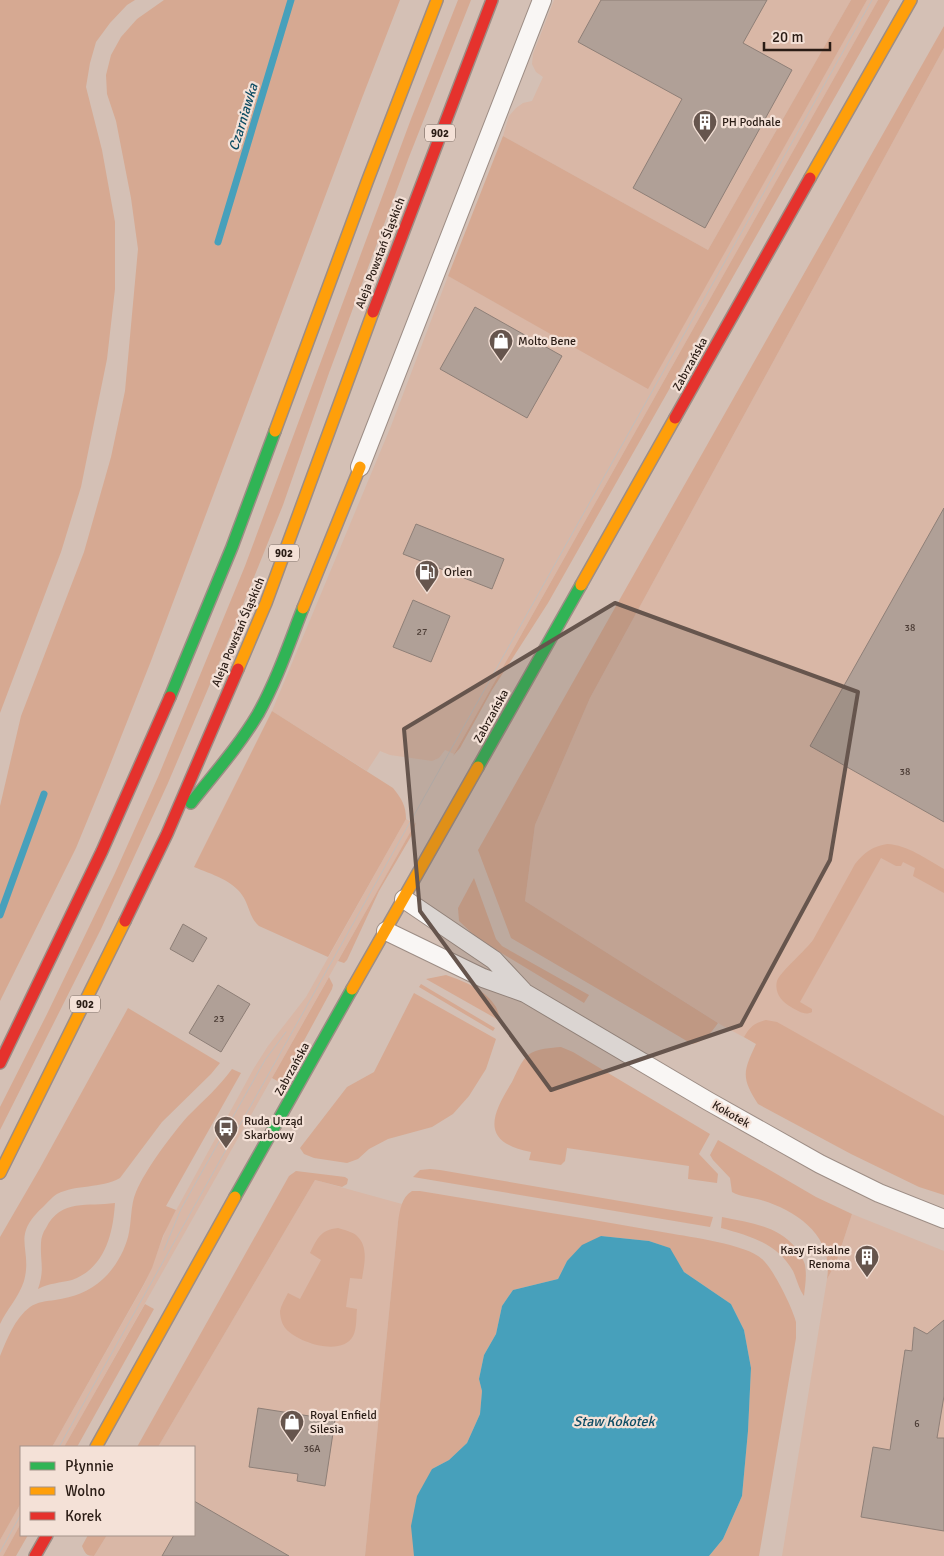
<svg xmlns="http://www.w3.org/2000/svg" width="944" height="1556" viewBox="0 0 944 1556" font-family="Signika,sans-serif">
  <style>
    .built { fill: #d9b7a6 }
    .green { fill: #d6a992 }
    .water { fill: #47a0bb }
    .lines { fill: none; stroke-linecap: round; stroke-linejoin: round }
    .stream { stroke: #47a0bb; stroke-width: 7 }
    .building { fill: #b0a097; stroke: #8e7f77 }
    .street-casing { stroke: #9d8d85; stroke-width: 20 }
    .fast-casing { stroke: #9d8d85; stroke-width: 14 }
    .slow-casing { stroke: #9d8d85; stroke-width: 14 }
    .jam-casing { stroke: #9d8d85; stroke-width: 14 }
    .street { stroke: #f9f6f4; stroke-width: 18 }
    .fast { stroke: #30b455; stroke-width: 11 }
    .slow { stroke: #ff9f0a; stroke-width: 11 }
    .jam { stroke: #e5322d; stroke-width: 11 }
    .tram { stroke: #c2bdba; stroke-width: 1 }
    .marked { fill: #66554d; fill-opacity: 0.2; stroke: #66554d; stroke-width: 4; stroke-linejoin: round }
    .labels { text-anchor: middle; stroke-width: 4.5; stroke-linejoin: round; paint-order: stroke }
    .number-label { font-size: 10px; fill: #4c3d36 }
    .shield { fill: #f4e1d7; stroke: #67574f; stroke-width: 1 }
    .shield-label { font-size: 11px; font-weight: bold; fill: #2a1c15 }
    .poi-label { font-size: 12px; fill: #2a1c15; stroke: #f4e1d7; text-anchor: start }
    .street-label { font-size: 12px; fill: #2a1c15; stroke: #f4e1d7 }
    .water-label { font-size: 14px; font-style: italic; fill: #0e4d64; stroke: #f4e1d7 }
  </style>
  <rect width="100%" height="100%" fill="#d4c0b5"/>
  <!-- built -->
  <path class="built" d="M 554,0 L 851,0 L 708,250 L 503,136 L 509,116 L 516,108 L 523,103 L 532,101 L 543,77 L 536,72 L 532,64 L 533,54 Z
    M 867,0 L 878,0 L 454,754 L 445,750 L 439,758 L 432,761 L 390,755 L 380,751 L 367,771 L 272,711 L 391,426 L 448,276 L 648,388 Z
    M 944,48 L 944,1125 L 777,1055 L 723,1026 L 525,901 L 535,825 L 590,698 Z
    M 406,819 L 415,824 L 64,1447 L 52,1447 L 145,1283 L 168,1225 L 254,1068 L 268,1046 L 306,997 Z
    M 315,1180 L 402,1204 L 398,1222 L 365,1556 L 94,1556 L 107,1535 L 194,1535 L 194,1447 L 158,1447 Z
    M 852,1214 L 944,1251 L 944,1556 L 782,1556 L 827,1279 L 836,1263 Z
    M 21,1503 L 21,1523 L 3,1556 L 0,1556 L 0,1540 Z"/>
  <!-- green -->
  <path class="green" d="M 0,0 L 135,0 L 127,5 L 110,23 L 96,42 L 90,63 L 86,87 L 102,150 L 115,222 L 115,289 L 107,359 L 81,487 L 61,552 L 0,713 Z
    M 164,0 L 400,0 L 362,98 L 151,661 L 106,775 L 76,848 L 0,1001 L 0,806 L 21,716 L 84,552 L 111,457 L 125,391 L 138,249 L 131,198 L 116,121 L 107,94 L 106,75 L 111,55 L 121,37 L 137,19 Z
    M 458,0 L 471,0 L 409,157 L 329,373 L 283,505 L 230,637 L 168,783 L 101,929 L 0,1130 L 0,1107 L 47,1014 L 115,873 L 158,777 L 245,566 L 411,119 Z
    M 851,0 L 867,0 L 648,389 L 448,276 L 503,136 L 708,250 Z
    M 878,0 L 890,0 L 548,603 L 492,690 L 460,748 L 453,756 Z
    M 944,26 L 944,48 L 590,698 L 535,825 L 525,901 L 718,1023 C 711,1033 704,1042 692,1044 L 511,938 L 478,850 Z
    M 272,711 L 393,788 C 402,799 406,806 406,819 L 328,957 L 259,926 C 250,918 250,909 244,898 C 235,881 211,874 194,867 Z
    M 416,822 L 413,833 L 379,891 L 347,960 L 344,963 L 338,961 Z
    M 887,844 C 908,845 926,859 944,869 L 944,893 L 913,876 L 915,868 L 903,862 L 901,866 L 896,866 L 881,858 L 800,1002 L 812,1009 L 812,1012 C 805,1016 798,1011 791,1007 C 782,1002 774,993 777,981 C 780,972 806,950 813,940 L 855,864 C 865,852 871,847 887,844 Z
    M 474,878 L 496,939 L 502,946 L 589,995 L 584,1003 L 478,939 L 459,921 L 458,908 Z
    M 446,975 C 464,981 486,990 496,1007 C 498,1012 500,1018 502,1022 L 426,979 Z
    M 329,977 L 333,985 L 332,989 L 281,1083 L 272,1078 Z
    M 421,984 L 495,1028 L 493,1031 L 419,987 Z
    M 414,993 L 496,1039 L 486,1069 L 469,1096 L 453,1114 L 432,1127 L 388,1139 L 369,1149 L 358,1159 L 347,1163 L 314,1158 L 304,1154 L 300,1148 L 347,1087 L 374,1072 Z
    M 128,1008 L 220,1063 L 211,1074 L 162,1122 L 120,1178 C 100,1189 77,1184 57,1194 C 52,1197 47,1203 43,1207 C 10,1237 33,1248 24,1281 C 19,1297 7,1309 0,1324 L 0,1237 L 40,1168 Z
    M 766,1020 L 777,1022 L 944,1116 L 944,1195 L 919,1187 L 851,1154 L 758,1104 C 741,1077 743,1072 756,1044 L 744,1037 C 750,1027 754,1023 766,1020 Z
    M 561,1047 L 573,1052 L 710,1134 L 699,1154 L 718,1174 L 717,1183 L 688,1179 L 689,1166 L 567,1148 L 565,1161 L 561,1165 L 529,1160 L 531,1152 C 480,1142 491,1116 512,1082 C 516,1074 521,1061 528,1055 C 537,1048 551,1048 561,1047 Z
    M 232,1069 L 241,1073 L 166,1206 L 176,1210 L 163,1236 L 152,1268 L 144,1284 L 52,1447 L 21,1447 L 21,1503 L 0,1540 L 0,1356 C 7,1339 15,1318 30,1307 C 37,1302 47,1301 55,1300 C 74,1297 89,1292 103,1279 C 115,1268 124,1252 128,1237 C 132,1222 130,1206 136,1192 C 145,1170 172,1134 188,1116 C 203,1101 219,1087 232,1069 Z
    M 718,1140 L 816,1197 L 852,1214 L 836,1263 L 827,1279 C 834,1237 798,1211 761,1200 C 751,1197 741,1197 732,1192 L 730,1178 L 713,1160 L 710,1155 Z
    M 430,1169 L 440,1170 L 713,1217 L 710,1227 L 413,1177 L 420,1170 Z
    M 296,1171 L 345,1177 L 348,1179 L 347,1184 L 342,1187 L 315,1180 L 158,1447 L 137,1447 L 289,1176 Z
    M 412,1191 L 420,1191 C 503,1205 585,1218 668,1233 C 690,1237 746,1244 762,1259 C 773,1268 793,1309 796,1322 C 796,1327 796,1333 796,1338 L 759,1556 L 709,1556 L 723,1539 L 742,1496 L 748,1431 L 751,1368 L 744,1330 L 731,1304 L 684,1272 L 669,1248 L 649,1241 L 601,1236 L 567,1261 L 558,1279 L 513,1290 L 502,1306 L 496,1334 L 484,1355 L 479,1379 L 482,1391 L 480,1414 L 467,1443 L 449,1460 L 432,1469 L 414,1549 L 414,1556 L 365,1556 L 398,1222 C 400,1210 401,1198 412,1191 Z
    M 115,1203 C 113,1234 105,1268 72,1280 C 60,1283 49,1283 38,1289 C 45,1269 40,1262 41,1243 C 41,1238 43,1232 46,1228 C 61,1198 88,1207 115,1203 Z
    M 722,1217 C 750,1223 777,1225 796,1248 C 799,1253 804,1260 805,1265 C 807,1276 805,1286 804,1296 C 799,1289 797,1280 793,1271 C 777,1243 750,1236 721,1228 Z
    M 338,1228 C 344,1230 353,1232 357,1236 C 369,1247 364,1265 362,1279 L 350,1278 L 346,1307 L 357,1309 C 356,1317 357,1329 353,1336 C 342,1357 299,1343 286,1329 C 282,1325 280,1317 280,1311 C 281,1305 285,1299 288,1293 L 300,1299 L 321,1260 L 310,1253 C 317,1239 320,1230 338,1228 Z
    M 145,1304 L 154,1309 L 77,1447 L 64,1447 Z
    M 21,1523 L 21,1535 L 28,1535 L 16,1556 L 3,1556 Z
    M 88,1535 L 107,1535 L 94,1556 C 86,1556 85,1553 82,1546 Z"/>
  <!-- water -->
  <path class="water" d="M 601,1236 L 649,1241 L 670,1248 L 684,1272 L 731,1304 L 744,1330 L 751,1368 L 748,1431 L 742,1496 L 723,1539 L 709,1556 L 414,1556 L 411,1526 L 417,1496 L 432,1469 L 449,1460 L 467,1443 L 480,1414 L 482,1391 L 479,1379 L 484,1355 L 496,1334 L 502,1306 L 513,1290 L 558,1279 L 567,1261 L 582,1245 Z"/>
  <g class="lines">
    <!-- stream -->
    <path class="stream" d="M 218,242 L 291,0
      M 0,915 L 44,794"/>
  </g>
  <!-- building -->
  <path class="building" d="M 601,0 L 767,0 L 743,43 L 792,70 L 705,228 L 633,188 L 682,99 L 578,42 Z
    M 475,307 L 562,356 L 527,418 L 440,369 Z
    M 944,508 L 944,822 L 810,746 Z
    M 416,524 L 504,559 L 492,589 L 403,554 Z
    M 413,600 L 450,616 L 431,662 L 393,647 Z
    M 183,924 L 207,938 L 193,962 L 170,949 Z
    M 218,985 L 250,1004 L 221,1052 L 189,1033 Z
    M 944,1320 L 944,1396 L 937,1438 L 944,1438 L 944,1531 L 861,1517 L 873,1447 L 890,1450 L 905,1350 L 912,1351 L 914,1327 L 927,1334 Z
    M 258,1408 L 335,1420 L 325,1486 L 297,1481 L 298,1474 L 249,1467 Z
    M 194,1501 L 289,1556 L 162,1556 L 174,1535 L 194,1535 Z"/>
  <g class="lines">
    <defs>
      <path id="street" d="M 360,467 L 542,0
        M 404,899 L 494,960 L 523,991
        M 386,931 L 483,978 L 525,993 L 708,1101 L 820,1164 L 879,1193 L 944,1219"/>
      <path id="fast" d="M 170,697 L 232,547 L 275,431
        M 478,767 L 581,585
        M 191,803 C 214,774 239,746 258,714 C 277,680 289,644 303,608
        M 235,1197 L 352,989"/>
      <path id="slow" d="M 810,178 L 911,0
        M 275,431 L 367,182 L 437,0
        M 581,585 L 675,418
        M 303,608 L 360,467
        M 238,669 L 266,603 L 373,312
        M 352,989 L 478,767
        M 0,1173 L 125,921
        M 96,1447 L 235,1197"/>
      <path id="jam" d="M 373,312 L 492,0
        M 675,418 L 810,178
        M 125,921 L 167,834 L 238,669
        M 0,1063 L 102,851 L 170,697
        M 35,1556 L 47,1535"/>
    </defs>
    <!-- street casing -->
    <use href="#street" class="street-casing"/>
    <!-- fast casing -->
    <use href="#fast" class="fast-casing"/>
    <!-- slow casing -->
    <use href="#slow" class="slow-casing"/>
    <!-- jam casing -->
    <use href="#jam" class="jam-casing"/>
    <!-- street -->
    <use href="#street" class="street"/>
    <!-- fast -->
    <use href="#fast" class="fast"/>
    <!-- slow -->
    <use href="#slow" class="slow"/>
    <!-- jam -->
    <use href="#jam" class="jam"/>
    <!-- tram -->
    <path class="tram" d="M 164,1250 L 181,1209 L 265,1060 L 286,1032
      M 59,1447 L 872,0
      M 0,1552 L 21,1514"/>
  </g>
  <!-- marked area -->
  <path class="marked" d="M 615,603 L 858,692 L 830,860 L 741,1025 L 551,1090 L 420,911 L 404,729 Z"/>
  <!-- icons -->
  <defs>
    <symbol id="building-pin" viewBox="-11 -11 22 30"><path d="M0 17L-7.5 6A9.5 9.5 0 1 1 7.5 6Z" fill="#66554d" stroke="#f4e1d7"/><path d="M-4-6H4V6H1V3H-1V6H-4ZM-2.5-4.3h1.7v1.8h-1.7ZM.8-4.3h1.7v1.8H.8ZM-2.5-1h1.7V.8h-1.7ZM.8-1h1.7V.8H.8Z" fill="#fff"/></symbol>
    <symbol id="shop-pin" viewBox="-11 -11 22 30"><path d="M0 17L-7.5 6A9.5 9.5 0 1 1 7.5 6Z" fill="#66554d" stroke="#f4e1d7"/><path d="M-5-2.5h2.3a2.7 3.5 0 0 1 5.4 0H5L5.5 6h-11ZM-1.5-2.5h3a1.5 2.3 0 0 0-3 0Z" fill="#fff"/></symbol>
    <symbol id="fuel-pin" viewBox="-11 -11 22 30"><path d="M0 17L-7.5 6A9.5 9.5 0 1 1 7.5 6Z" fill="#66554d" stroke="#f4e1d7"/><path d="M-5.5-6h7V0h2V4h1.3V-2.5L3-4.5l.8-.8L6-3V5H2.5V1h-1V6h-7ZM-4.2-4.7v3.2H.2V-4.7Z" fill="#fff"/></symbol>
    <symbol id="bus-pin" viewBox="-11 -11 22 30"><path d="M0 17L-7.5 6A9.5 9.5 0 1 1 7.5 6Z" fill="#66554d" stroke="#f4e1d7"/><path d="M-5-6H5V4H4V6H2V4H-2V6H-4V4H-5ZM-3.5-4V0h7V-4ZM-3.5 1.2v1.5H-2V1.2ZM2 1.2v1.5H3.5V1.2Z" fill="#fff"/></symbol>
  </defs>
  <g fill-rule="evenodd">
    <use href="#building-pin" x="691" y="108" width="28" height="38"/>
    <use href="#shop-pin" x="487" y="327" width="28" height="38"/>
    <use href="#fuel-pin" x="413" y="558" width="28" height="38"/>
    <use href="#bus-pin" x="212" y="1114" width="28" height="38"/>
    <use href="#building-pin" x="853" y="1243" width="28" height="38"/>
    <use href="#shop-pin" x="278" y="1408" width="28" height="38"/>
  </g>
  <g class="labels">
    <!-- number labels -->
    <g class="number-label">
      <text x="910" y="631">38</text>
      <text x="422" y="635">27</text>
      <text x="905" y="775">38</text>
      <text x="219" y="1022">23</text>
      <text x="917" y="1427">6</text>
      <text x="312" y="1452">36A</text>
    </g>
    <!-- shield labels -->
    <g class="shield">
      <rect x="425" y="124.5" width="30" height="17" rx="4"/>
      <rect x="269" y="544.5" width="30" height="17" rx="4"/>
      <rect x="70" y="995.5" width="30" height="17" rx="4"/>
    </g>
    <g class="shield-label">
      <text x="440" y="137">902</text>
      <text x="284" y="557">902</text>
      <text x="85" y="1008">902</text>
    </g>
    <!-- poi labels -->
    <g class="poi-label">
      <text x="722" y="126">PH Podhale</text>
      <text x="518" y="345">Molto Bene</text>
      <text x="444" y="576">Orlen</text>
      <text x="244" y="1125">Ruda Urząd<tspan x="244" dy="14">Skarbowy</tspan></text>
      <text x="850" y="1254" text-anchor="end">Kasy Fiskalne<tspan x="850" dy="14">Renoma</tspan></text>
      <text x="310" y="1419">Royal Enfield<tspan x="310" dy="14">Silesia</tspan></text>
    </g>
    <!-- street labels -->
    <g class="street-label">
      <text transform="translate(380 253) rotate(-69)" y="4">Aleja Powstań Śląskich</text>
      <text transform="translate(690 364) rotate(-61)" y="4">Zabrzańska</text>
      <text transform="translate(238 632) rotate(-67)" y="4">Aleja Powstań Śląskich</text>
      <text transform="translate(491 716) rotate(-61)" y="4">Zabrzańska</text>
      <text transform="translate(292 1069) rotate(-61)" y="4">Zabrzańska</text>
      <text transform="translate(731 1114) rotate(30)" y="4">Kokotek</text>
    </g>
    <!-- water labels -->
    <g class="water-label">
      <text transform="translate(243 117) rotate(-73)" y="5">Czarniawka</text>
      <text x="614" y="1426">Staw Kokotek</text>
    </g>
  </g>
  <!-- legend -->
  <rect x="20" y="1446" width="175" height="90" fill="#f4e1d7" stroke="#a39289"/>
  <rect x="30" y="1462" width="25" height="8" fill="#30b455" stroke="#a39289"/>
  <text x="65" y="1471" font-size="15" fill="#2a1c15">Płynnie</text>
  <rect x="30" y="1487" width="25" height="8" fill="#ff9f0a" stroke="#a39289"/>
  <text x="65" y="1496" font-size="15" fill="#2a1c15">Wolno</text>
  <rect x="30" y="1512" width="25" height="8" fill="#e5322d" stroke="#a39289"/>
  <text x="65" y="1521" font-size="15" fill="#2a1c15">Korek</text>
  <!-- scale -->
  <path d="M764 42v8h66v-8" fill="none" stroke="#2a1c15" stroke-width="2.5"/>
  <text x="772" y="42" font-size="15" fill="#2a1c15" stroke="#f4e1d7" stroke-width="4" paint-order="stroke">20 m</text>
</svg>
